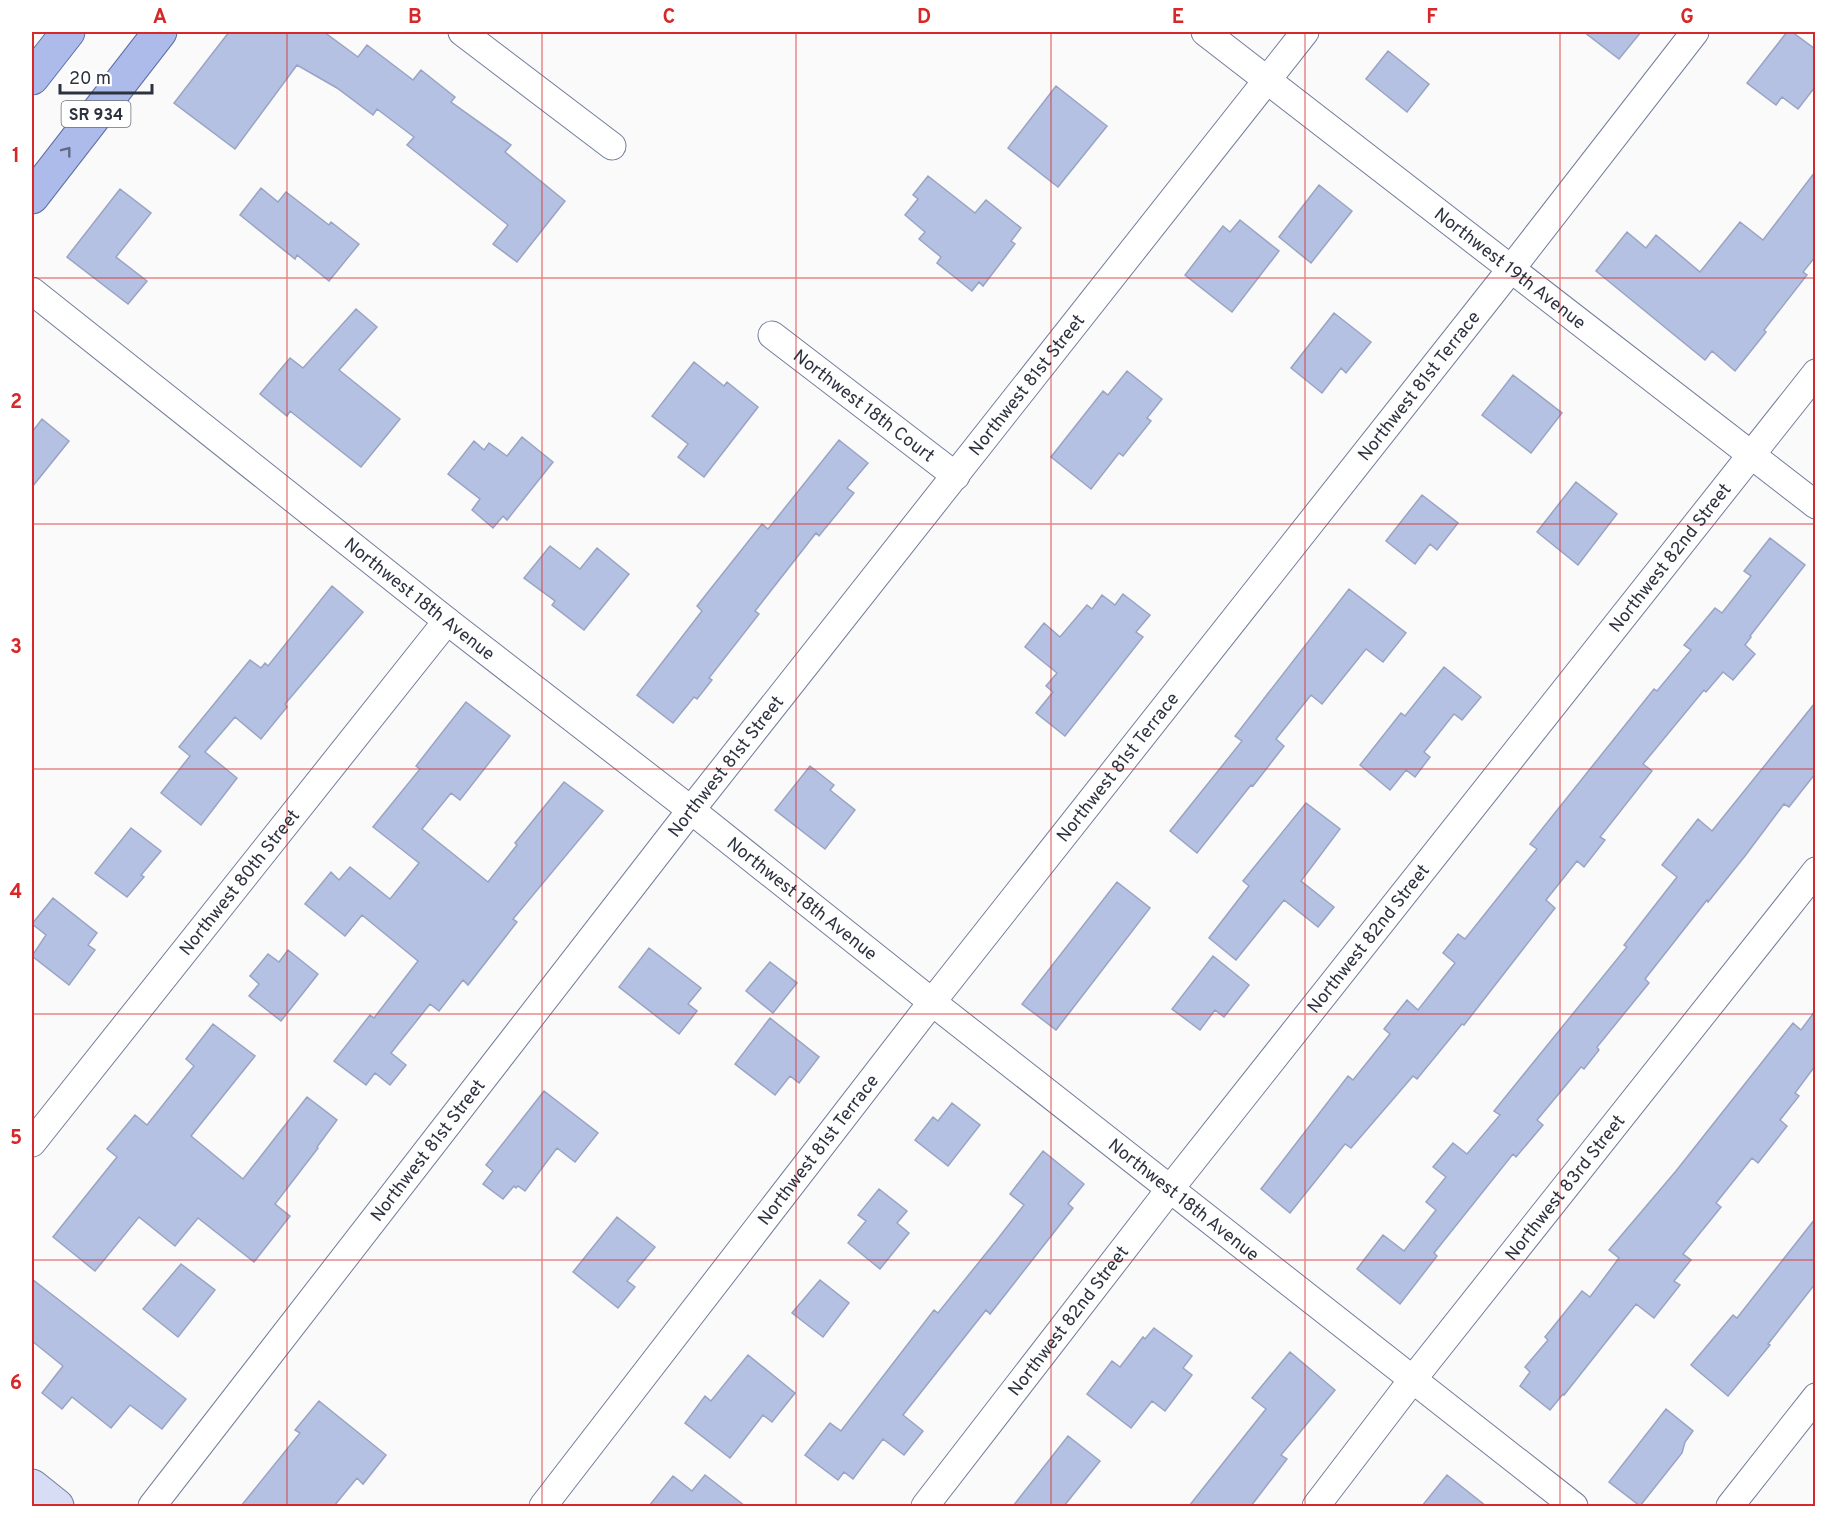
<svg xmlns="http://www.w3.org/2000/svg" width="1847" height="1538" viewBox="0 0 1847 1538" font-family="Overpass,sans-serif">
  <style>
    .building { fill: #b5c1e2; stroke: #99a4c4; stroke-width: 1.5 }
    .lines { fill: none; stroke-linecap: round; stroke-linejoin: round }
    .street-casing { stroke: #737e9d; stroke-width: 29 }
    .secondary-casing { stroke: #737e9d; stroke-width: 35 }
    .primary-casing { stroke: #5c6ea6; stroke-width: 35 }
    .street { stroke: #fff; stroke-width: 27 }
    .secondary { stroke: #d6ddf5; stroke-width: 33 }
    .primary { stroke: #adbbeb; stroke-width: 33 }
    .oneway { stroke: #606984 }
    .grid { fill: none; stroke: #d62828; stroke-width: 1.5; stroke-opacity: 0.55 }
    .labels { text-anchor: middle; stroke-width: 4.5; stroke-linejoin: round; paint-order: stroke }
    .shield { fill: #fff; stroke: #6c7079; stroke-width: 1.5 }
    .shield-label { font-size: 16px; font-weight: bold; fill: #2d323f }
    .street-label { font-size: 18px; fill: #2d323f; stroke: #fff }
    .neatline { fill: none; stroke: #d62828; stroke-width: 2 }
    .grid-label { font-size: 20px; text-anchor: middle; font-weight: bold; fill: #d62828 }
  </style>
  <rect width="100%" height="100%" fill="#fafafa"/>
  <!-- building -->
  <path class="building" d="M 229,32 L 324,32 L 358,57 L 367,45 L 413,80 L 421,70 L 455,97 L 451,102 L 511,145 L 505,152 L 565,201 L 517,262 L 493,244 L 508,225 L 407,145 L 414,137 L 377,109 L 373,115 L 337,88 L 297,65 L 235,149 L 174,103 Z
    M 1584,32 L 1641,32 L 1619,59 Z
    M 1787,32 L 1792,32 L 1815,49 L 1815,87 L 1798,109 L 1782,97 L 1776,105 L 1747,83 Z
    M 1388,51 L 1429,84 L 1407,112 L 1366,79 Z
    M 1056,86 L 1107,126 L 1058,187 L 1008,148 Z
    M 1815,172 L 1815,257 L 1803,272 L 1807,275 L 1764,330 L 1766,332 L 1735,371 L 1712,351 L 1705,360 L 1596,271 L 1627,232 L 1646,248 L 1656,235 L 1700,272 L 1740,222 L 1763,240 Z
    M 928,176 L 975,213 L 986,200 L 1021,228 L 1011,241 L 1015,244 L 983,286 L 979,282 L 972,291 L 937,263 L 941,257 L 919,239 L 925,232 L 905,215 L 918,199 L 913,195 Z
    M 1319,185 L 1352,211 L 1311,263 L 1279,237 Z
    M 261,188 L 278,202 L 286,192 L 329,225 L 331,222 L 359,244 L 329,281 L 297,255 L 295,259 L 240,215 Z
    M 120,189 L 151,213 L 116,257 L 147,281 L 128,304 L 67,257 Z
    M 1240,220 L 1279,251 L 1232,312 L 1185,275 L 1223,226 L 1230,232 Z
    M 356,309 L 377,327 L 339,370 L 400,419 L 361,467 L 290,411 L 287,416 L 260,394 L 290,358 L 303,368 Z
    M 1334,313 L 1371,342 L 1346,373 L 1341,368 L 1322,393 L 1291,368 Z
    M 694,362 L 724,386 L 727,382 L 758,407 L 704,477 L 678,457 L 688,444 L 652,416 Z
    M 1127,371 L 1162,399 L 1147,418 L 1151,421 L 1123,456 L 1119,453 L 1091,489 L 1051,457 L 1103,391 L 1108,395 Z
    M 1513,375 L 1562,413 L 1531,453 L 1482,415 Z
    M 42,419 L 69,441 L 32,487 L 32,432 Z
    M 522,437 L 553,462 L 507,520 L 503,516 L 493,528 L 472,510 L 480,499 L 448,474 L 474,441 L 484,450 L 489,443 L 507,456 Z
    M 839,440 L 868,463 L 847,488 L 854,493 L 819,536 L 816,533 L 755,611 L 759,614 L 709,678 L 712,680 L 697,699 L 694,697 L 673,723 L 637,695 L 702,611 L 697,606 L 762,524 L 768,529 Z
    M 1576,482 L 1617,514 L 1578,565 L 1537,532 Z
    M 1422,495 L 1458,523 L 1437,550 L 1430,544 L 1415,564 L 1386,541 Z
    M 1770,538 L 1805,565 L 1750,636 L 1751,637 L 1745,645 L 1755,654 L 1733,680 L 1723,672 L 1706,692 L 1704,690 L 1643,764 L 1652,771 L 1600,837 L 1605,840 L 1584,867 L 1577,861 L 1546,900 L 1555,908 L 1464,1025 L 1462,1024 L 1417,1079 L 1413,1076 L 1351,1148 L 1345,1144 L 1290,1213 L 1261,1189 L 1348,1076 L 1353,1080 L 1390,1034 L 1384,1029 L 1407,1000 L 1418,1010 L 1455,963 L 1443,953 L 1458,934 L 1465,939 L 1524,865 L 1537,849 L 1530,844 L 1654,689 L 1657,691 L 1691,650 L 1684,645 L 1715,608 L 1722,613 L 1751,576 L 1744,571 Z
    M 550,546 L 580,569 L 597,548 L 629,574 L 584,630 L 552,605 L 555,601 L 524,578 Z
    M 332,586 L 363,612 L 285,704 L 287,707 L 261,739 L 235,717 L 205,752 L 237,778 L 201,825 L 161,793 L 190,756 L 179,747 L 250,660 L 261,668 L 265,663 L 268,666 Z
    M 1349,589 L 1406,633 L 1383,662 L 1366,649 L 1322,704 L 1311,695 L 1276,739 L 1284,746 L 1253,786 L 1251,785 L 1197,853 L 1170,831 L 1242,741 L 1235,736 Z
    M 1123,594 L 1150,615 L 1136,632 L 1143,637 L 1065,736 L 1036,713 L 1053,692 L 1046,686 L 1057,673 L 1025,647 L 1044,623 L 1060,637 L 1087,605 L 1092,609 L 1102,595 L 1115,605 Z
    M 1444,667 L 1481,697 L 1462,720 L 1454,714 L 1424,752 L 1430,757 L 1415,777 L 1406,770 L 1390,790 L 1360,765 L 1401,713 L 1405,716 Z
    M 466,702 L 510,736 L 460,800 L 451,793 L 422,829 L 488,882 L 517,845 L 515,843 L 564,782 L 603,811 L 513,919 L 517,922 L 468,985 L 463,980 L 439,1011 L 430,1004 L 391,1053 L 406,1065 L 390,1085 L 375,1073 L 366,1085 L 334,1061 L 370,1015 L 374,1018 L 418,961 L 362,915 L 345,936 L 305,904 L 331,872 L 339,880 L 350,867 L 390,899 L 419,863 L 373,827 L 420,769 L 416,766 Z
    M 1815,703 L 1815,774 L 1789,807 L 1784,804 L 1745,856 L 1708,902 L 1707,900 L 1645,979 L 1649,983 L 1597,1047 L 1599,1050 L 1584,1069 L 1581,1067 L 1537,1120 L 1543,1125 L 1516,1157 L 1513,1154 L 1434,1253 L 1437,1256 L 1400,1304 L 1357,1269 L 1383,1235 L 1404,1251 L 1436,1210 L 1426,1202 L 1446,1177 L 1433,1167 L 1453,1143 L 1467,1154 L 1500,1115 L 1494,1111 L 1627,947 L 1624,945 L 1677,877 L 1662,865 L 1698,819 L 1712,831 Z
    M 810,766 L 834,785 L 830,790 L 855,810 L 825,849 L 775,810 Z
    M 1306,803 L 1340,829 L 1301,881 L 1334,907 L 1318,927 L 1284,900 L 1236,960 L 1209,938 L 1249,886 L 1243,881 Z
    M 131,828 L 161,851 L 141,875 L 144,877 L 127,897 L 95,873 Z
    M 1117,882 L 1150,908 L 1056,1030 L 1022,1004 Z
    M 53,898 L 97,933 L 88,945 L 95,950 L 69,985 L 32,956 L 46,935 L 32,924 Z
    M 649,948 L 701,988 L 688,1004 L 697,1011 L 679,1034 L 619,987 Z
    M 288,950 L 318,974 L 281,1021 L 249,996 L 259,984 L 250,976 L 268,954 L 279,962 Z
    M 1213,956 L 1249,985 L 1224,1017 L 1215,1010 L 1200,1030 L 1172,1009 Z
    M 770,962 L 797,983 L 773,1013 L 746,991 Z
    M 1815,1011 L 1815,1066 L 1795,1093 L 1799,1096 L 1780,1120 L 1787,1126 L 1758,1163 L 1752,1158 L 1716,1203 L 1721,1207 L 1683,1254 L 1691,1260 L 1674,1281 L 1680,1285 L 1654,1318 L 1636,1304 L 1564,1395 L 1563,1394 L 1550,1410 L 1520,1386 L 1530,1372 L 1525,1367 L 1548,1340 L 1545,1337 L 1582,1291 L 1590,1297 L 1619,1258 L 1609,1250 L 1676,1171 L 1793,1023 L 1801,1030 Z
    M 770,1018 L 819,1057 L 799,1083 L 790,1076 L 775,1095 L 735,1064 Z
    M 213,1024 L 255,1056 L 191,1136 L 243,1179 L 307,1097 L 337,1120 L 317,1147 L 318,1148 L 275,1204 L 290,1216 L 254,1262 L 198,1218 L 175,1246 L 139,1217 L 95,1271 L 53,1237 L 117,1157 L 107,1149 L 135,1115 L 147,1125 L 194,1066 L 186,1059 Z
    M 544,1091 L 598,1133 L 575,1162 L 557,1148 L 525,1191 L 518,1186 L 516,1188 L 514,1186 L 503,1199 L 483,1184 L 493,1171 L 486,1165 Z
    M 952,1103 L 980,1125 L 948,1166 L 915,1140 L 933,1117 L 938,1121 Z
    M 1043,1151 L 1084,1184 L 1068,1204 L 1073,1208 L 990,1314 L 986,1310 L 903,1415 L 923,1431 L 904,1455 L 883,1439 L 853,1479 L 844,1472 L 838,1480 L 805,1455 L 830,1423 L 841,1431 L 934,1310 L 938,1313 L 996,1241 L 1024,1205 L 1010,1194 Z
    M 879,1189 L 907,1211 L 897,1223 L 909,1233 L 880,1269 L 848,1243 L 866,1221 L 858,1215 Z
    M 617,1217 L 655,1247 L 627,1281 L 635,1287 L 618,1308 L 573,1272 Z
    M 1815,1219 L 1815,1284 L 1768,1344 L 1770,1345 L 1728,1396 L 1691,1365 L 1733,1315 L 1737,1318 Z
    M 181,1264 L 215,1290 L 178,1337 L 143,1309 Z
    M 32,1279 L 186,1399 L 162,1429 L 130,1405 L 111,1428 L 72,1397 L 62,1409 L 42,1393 L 63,1366 L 32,1341 Z
    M 820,1280 L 849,1303 L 823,1337 L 792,1313 Z
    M 1154,1328 L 1192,1356 L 1183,1368 L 1192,1375 L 1165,1411 L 1152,1401 L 1131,1428 L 1087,1394 L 1112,1361 L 1120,1367 L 1143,1337 L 1145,1339 Z
    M 1290,1352 L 1335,1390 L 1281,1455 L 1287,1459 L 1251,1506 L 1189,1506 L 1266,1409 L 1252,1398 Z
    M 748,1355 L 795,1393 L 772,1422 L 763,1415 L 730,1458 L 685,1423 L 705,1396 L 711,1401 Z
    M 319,1401 L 386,1455 L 363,1484 L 357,1478 L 334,1506 L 241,1506 L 300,1433 L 295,1430 Z
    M 1666,1409 L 1693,1431 L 1685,1442 L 1682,1453 L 1640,1506 L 1609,1482 Z
    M 1068,1436 L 1100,1461 L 1064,1506 L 1013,1506 Z
    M 705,1475 L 745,1506 L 649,1506 L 673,1476 L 692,1491 Z
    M 1447,1475 L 1486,1506 L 1422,1506 Z"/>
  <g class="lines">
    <defs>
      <g id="street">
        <path d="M 462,32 L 612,146"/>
        <path id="s1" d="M 1205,32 L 1816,505"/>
        <path id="s2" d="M 32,291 L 447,621 L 691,810 L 932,1002 L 1574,1506"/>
        <path id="s3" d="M 772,335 L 956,476"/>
        <path id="s4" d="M 32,1143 L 447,621"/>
        <path id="s5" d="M 152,1506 L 691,810 L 1305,32"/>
        <path id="s6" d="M 543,1506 L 932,1002 L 1511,269 L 1695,32"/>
        <path id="s7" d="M 925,1506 L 1170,1189 L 1816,373"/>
        <path id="s8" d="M 1316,1506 L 1413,1379 L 1816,871"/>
        <path d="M 1730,1506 L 1816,1397"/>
      </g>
      <path id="secondary" d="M 32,1486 L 57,1506"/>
      <path id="primary" d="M 32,78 L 68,32
        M 32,197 L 160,32"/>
    </defs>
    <!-- street casing -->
    <use href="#street" class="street-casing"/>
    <!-- secondary casing -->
    <use href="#secondary" class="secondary-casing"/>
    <!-- primary casing -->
    <use href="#primary" class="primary-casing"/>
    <!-- street -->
    <use href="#street" class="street"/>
    <!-- secondary -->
    <use href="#secondary" class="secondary"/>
    <!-- primary -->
    <use href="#primary" class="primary"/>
  </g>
  <!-- one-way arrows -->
  <defs><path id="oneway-chevron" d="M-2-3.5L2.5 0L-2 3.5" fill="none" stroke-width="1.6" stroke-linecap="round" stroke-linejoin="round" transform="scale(1.5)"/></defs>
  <use class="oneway" href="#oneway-chevron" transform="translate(67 151) rotate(-52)"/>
  <!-- grid -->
  <path class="grid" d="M 287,32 L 287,1506M 542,32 L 542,1506M 796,32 L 796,1506M 1051,32 L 1051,1506M 1305,32 L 1305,1506M 1560,32 L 1560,1506M 32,278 L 1816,278M 32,524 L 1816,524M 32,769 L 1816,769M 32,1014 L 1816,1014M 32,1260 L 1816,1260"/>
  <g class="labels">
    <!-- shield labels -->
    <rect class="shield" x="61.5" y="101" width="69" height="26" rx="4.5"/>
    <g class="shield-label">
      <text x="96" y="120">SR 934</text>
    </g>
    <!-- street labels -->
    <g class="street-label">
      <text dy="6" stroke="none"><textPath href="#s1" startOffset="386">Northwest 19th Avenue</textPath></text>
      <text dy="6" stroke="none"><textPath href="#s5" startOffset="1422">Northwest 81st Street</textPath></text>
      <text dy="6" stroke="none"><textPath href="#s6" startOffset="1422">Northwest 81st Terrace</textPath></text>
      <text dy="6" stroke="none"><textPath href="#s3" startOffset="116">Northwest 18th Court</textPath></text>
      <text dy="6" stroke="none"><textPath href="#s7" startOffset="1206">Northwest 82nd Street</textPath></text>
      <text dy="6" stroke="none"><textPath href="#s2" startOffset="495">Northwest 18th Avenue</textPath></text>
      <text dy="6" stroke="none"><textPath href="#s5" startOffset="936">Northwest 81st Street</textPath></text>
      <text dy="6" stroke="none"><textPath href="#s6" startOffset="936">Northwest 81st Terrace</textPath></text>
      <text dy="6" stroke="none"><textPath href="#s4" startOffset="333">Northwest 80th Street</textPath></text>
      <text dy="6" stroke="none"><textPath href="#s2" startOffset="981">Northwest 18th Avenue</textPath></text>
      <text dy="6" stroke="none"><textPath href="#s7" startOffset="720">Northwest 82nd Street</textPath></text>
      <text dy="6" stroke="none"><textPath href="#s6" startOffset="450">Northwest 81st Terrace</textPath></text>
      <text dy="6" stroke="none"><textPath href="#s5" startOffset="450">Northwest 81st Street</textPath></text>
      <text dy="6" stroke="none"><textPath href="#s8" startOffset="404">Northwest 83rd Street</textPath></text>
      <text dy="6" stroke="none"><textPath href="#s2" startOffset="1467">Northwest 18th Avenue</textPath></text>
      <text dy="6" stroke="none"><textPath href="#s7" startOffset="234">Northwest 82nd Street</textPath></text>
    </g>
  </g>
  <!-- border -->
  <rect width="1847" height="1538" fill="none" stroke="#ffffff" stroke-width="66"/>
  <!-- scale -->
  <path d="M60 84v9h92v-9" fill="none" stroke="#2d323f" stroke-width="3"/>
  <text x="69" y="84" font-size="18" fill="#2d323f" stroke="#ffffff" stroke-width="4.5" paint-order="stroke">20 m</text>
  <rect x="33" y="33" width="1781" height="1472" class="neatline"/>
  <g class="grid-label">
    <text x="160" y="23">A</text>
    <text x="415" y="23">B</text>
    <text x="669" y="23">C</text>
    <text x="924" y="23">D</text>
    <text x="1178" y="23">E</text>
    <text x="1432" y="23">F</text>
    <text x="1687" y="23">G</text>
    <text x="16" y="162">1</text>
    <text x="16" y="408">2</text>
    <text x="16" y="653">3</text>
    <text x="16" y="898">4</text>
    <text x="16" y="1144">5</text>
    <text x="16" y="1389">6</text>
  </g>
</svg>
